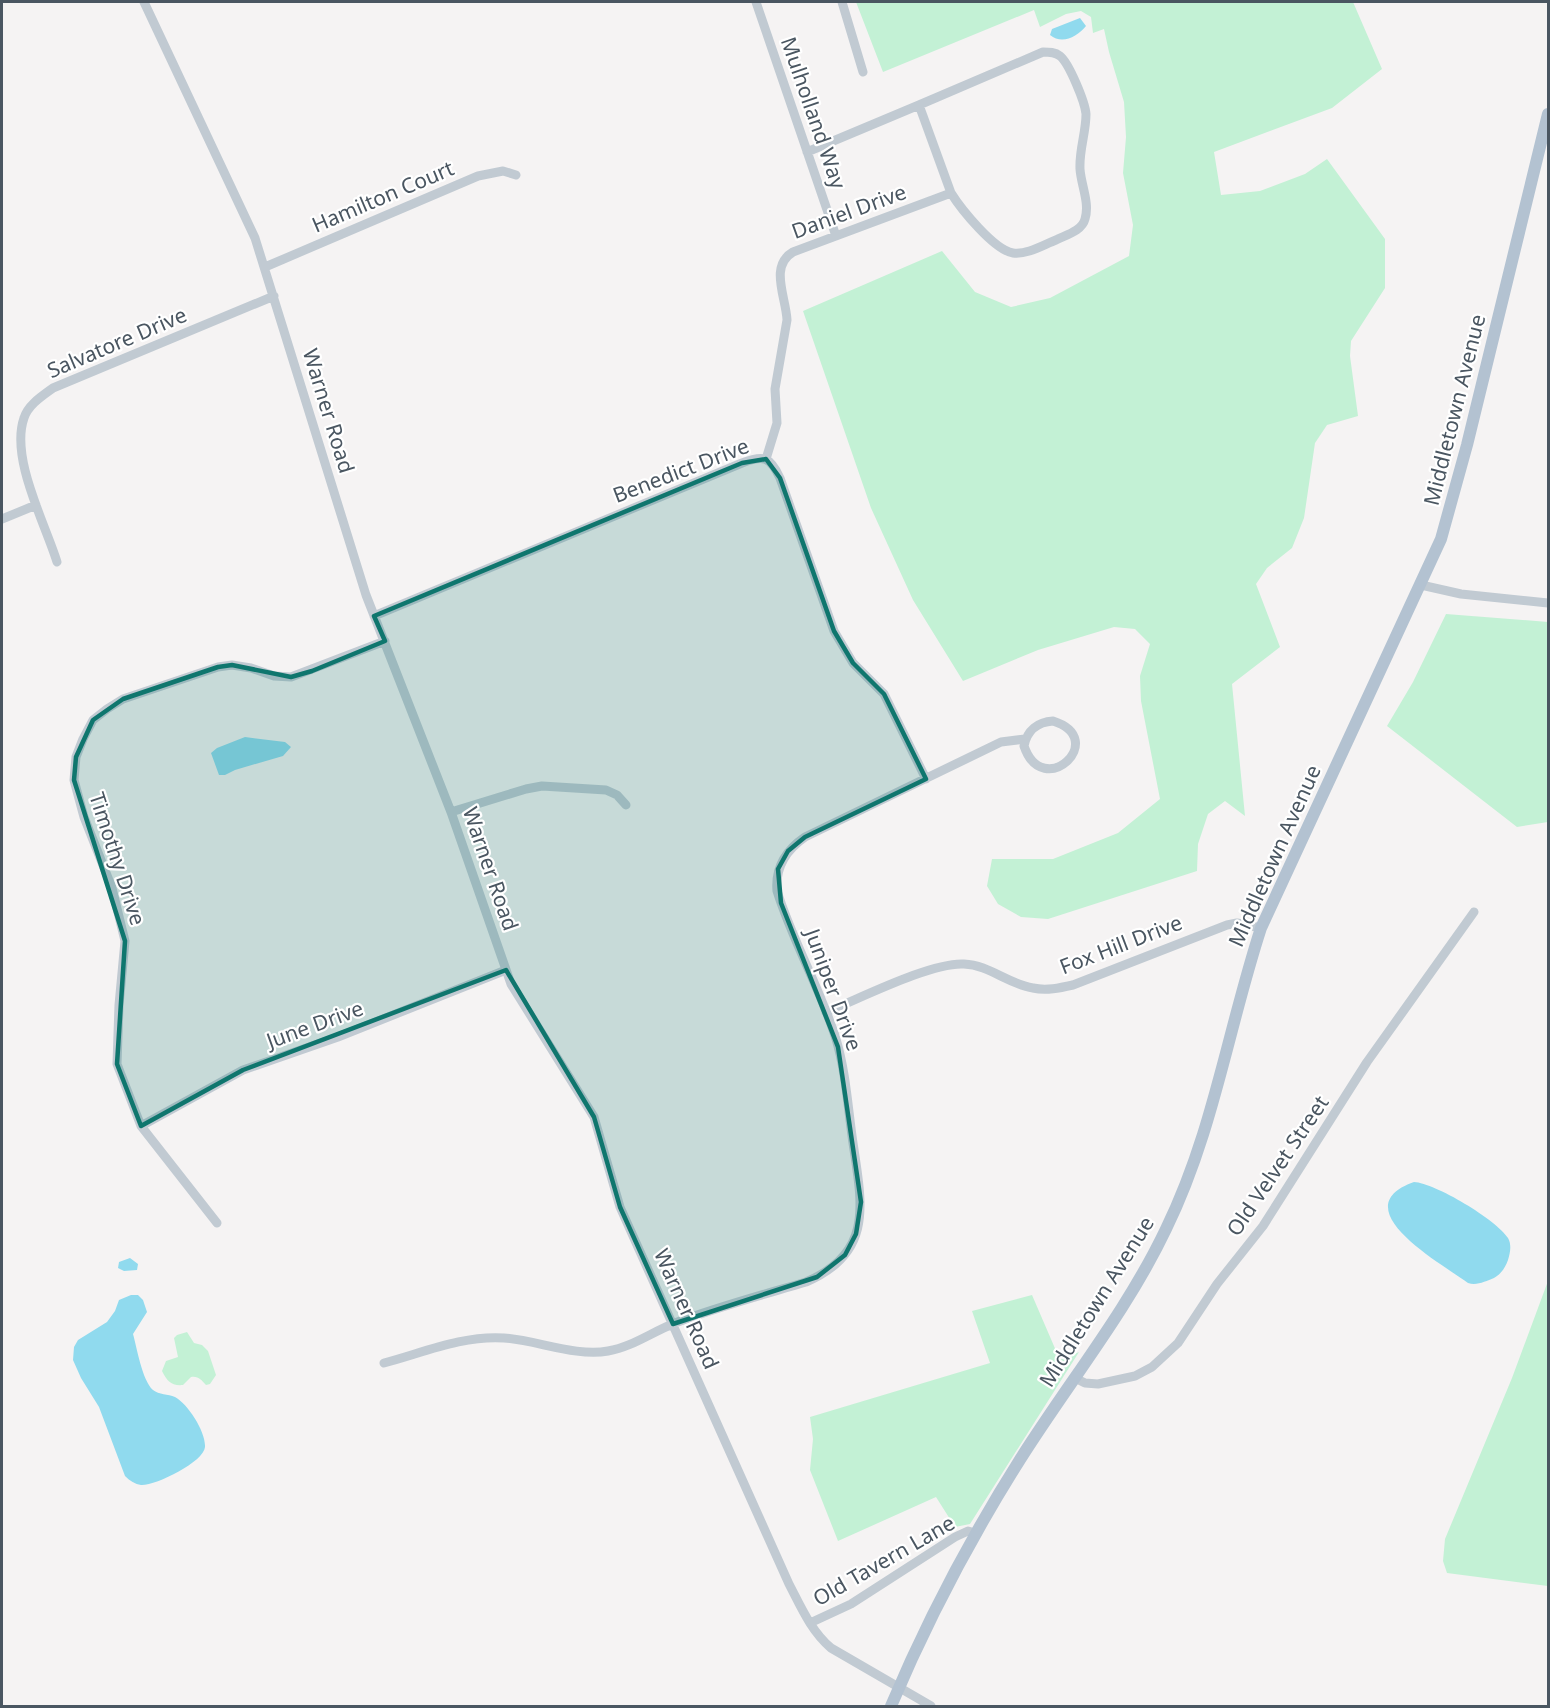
<svg xmlns="http://www.w3.org/2000/svg" width="1550" height="1708" viewBox="0 0 1550 1708" font-family="'Noto Sans',sans-serif">
  <style>
    .green { fill: #c3f1d5 }
    .water { fill: #90daee }
    .lines { fill: none; stroke-linecap: round; stroke-linejoin: round }
    .minor { stroke: #c1cad2; stroke-width: 9 }
    .major { stroke: #b3c2d1; stroke-width: 12 }
    .marked { fill: #0f766e; fill-opacity: 0.2; stroke: #0f766e; stroke-width: 4.5; stroke-linejoin: round }
    .labels { text-anchor: middle; stroke-width: 4.5; stroke-linejoin: round; paint-order: stroke }
    .street-label { font-size: 21px; fill: #4a5661; stroke: #fff }
  </style>
  <rect width="100%" height="100%" fill="#f5f3f3"/>
  <!-- green -->
  <path class="green" d="M 856,2 L 1353,2 L 1382,69 L 1332,108 L 1214,152 L 1221,195 L 1260,191 L 1305,174 L 1327,159 L 1385,239 L 1385,288 L 1351,341 L 1350,356 L 1358,416 L 1327,425 L 1315,443 L 1304,518 L 1292,548 L 1267,568 L 1256,584 L 1280,647 L 1232,684 L 1245,816 L 1225,801 L 1208,814 L 1198,844 L 1197,871 L 1048,919 L 1021,917 L 998,904 L 987,886 L 992,859 L 1053,859 L 1118,833 L 1160,799 L 1141,701 L 1140,676 L 1150,644 L 1135,629 L 1114,627 L 1038,650 L 963,681 L 913,600 L 871,508 L 803,311 L 942,251 L 975,292 L 1011,307 L 1050,298 L 1129,256 L 1133,225 L 1123,173 L 1126,137 L 1124,102 L 1109,52 L 1104,29 L 1093,33 L 1091,17 L 1081,11 L 1066,14 L 1040,27 L 1034,10 L 883,72 Z
    M 1446,614 L 1548,622 L 1548,822 L 1517,827 L 1387,726 L 1413,682 Z
    M 1548,1281 L 1548,1586 L 1447,1573 L 1443,1561 L 1445,1539 L 1512,1378 Z
    M 1032,1295 L 1060,1360 L 1079,1352 L 970,1524 L 955,1527 L 936,1497 L 838,1541 L 810,1470 L 813,1439 L 810,1417 L 990,1363 L 972,1311 Z
    M 187,1332 L 194,1343 L 202,1345 L 208,1351 L 216,1375 L 210,1384 L 206,1385 C 201,1380 199,1376 191,1377 L 183,1385 C 171,1386 167,1381 162,1371 L 166,1361 L 178,1357 L 174,1338 L 177,1335 Z"/>
  <!-- water -->
  <path class="water" d="M 1080,18 L 1086,26 C 1077,37 1062,45 1050,35 L 1052,29 Z
    M 245,737 L 285,742 L 291,747 L 283,756 L 235,770 L 225,775 L 219,775 L 211,753 L 217,748 Z
    M 1414,1182 C 1435,1183 1497,1220 1508,1238 C 1512,1245 1510,1253 1508,1260 C 1505,1268 1501,1274 1494,1278 C 1486,1281 1477,1286 1468,1283 C 1442,1264 1341,1208 1414,1182 Z
    M 130,1258 L 138,1264 L 137,1270 L 124,1271 L 118,1268 L 119,1262 Z
    M 131,1295 L 138,1295 L 143,1300 L 147,1312 L 133,1334 C 137,1348 142,1380 153,1390 C 159,1395 168,1394 175,1397 C 188,1404 206,1432 205,1447 C 204,1462 155,1486 141,1485 C 135,1484 130,1481 125,1476 L 99,1407 L 81,1378 L 73,1360 L 74,1347 L 78,1340 L 107,1322 L 115,1311 L 119,1300 Z"/>
  <g class="lines">
    <!-- minor -->
    <path class="minor" d="M 144,2 L 255,238 L 366,595 L 451,812 L 511,984 L 594,1117 L 620,1207 L 789,1584 C 801,1607 811,1631 831,1648 L 931,1706
      M 756,2 L 836,236
      M 842,2 L 863,72
      M 1043,52 C 1049,52 1055,52 1060,56 C 1069,63 1085,102 1086,114 C 1086,133 1079,150 1080,169 C 1081,185 1090,203 1085,219 C 1082,231 1066,235 1056,240 C 1043,245 1027,255 1013,253 C 994,250 961,209 951,193 L 919,105 Z
      M 807,152 L 919,105
      M 265,267 L 478,176 L 503,171 L 516,175
      M 766,459 L 777,423 L 775,389 L 787,320 C 786,297 769,266 793,252 L 951,193
      M 2,519 L 36,505
      M 57,562 C 45,523 10,458 24,418 C 28,405 42,396 53,388 L 274,296
      M 1421,585 L 1461,594 L 1548,603
      M 374,616 L 742,463 C 763,455 770,456 780,478 L 834,631 L 853,663 L 884,694 L 926,779
      M 1053,721 C 1110,739 1043,802 1024,746 C 1027,730 1038,722 1053,721 Z
      M 451,812 L 526,789 L 542,786 L 606,790 L 617,795 L 626,805
      M 826,1012 C 859,999 931,962 964,964 C 989,965 1008,984 1033,988 C 1046,991 1060,988 1073,985 L 1227,925 L 1237,923 L 1261,928
      M 141,1126 L 243,1070 L 338,1037 L 506,970
      M 217,1223 L 141,1126 L 117,1064 L 119,1005 L 125,941 L 112,888 L 84,817 L 74,780 L 76,757 L 83,739 L 93,720 L 107,709 L 123,699 L 218,667 L 232,665 L 251,668 L 274,676 L 291,677 L 385,641
      M 384,1363 C 422,1353 464,1335 504,1338 C 536,1340 576,1357 608,1351 C 632,1347 652,1332 675,1323 C 717,1307 762,1295 806,1282 C 874,1253 862,1204 853,1143 C 848,1109 846,1072 836,1039 C 820,988 793,942 777,891 C 775,867 786,850 805,837 L 1001,742 L 1025,739
      M 1075,1378 L 1085,1383 L 1098,1384 L 1135,1376 L 1152,1367 L 1178,1343 L 1217,1284 L 1263,1226 L 1367,1062 L 1474,912
      M 810,1623 L 851,1604 L 955,1537 L 968,1531 L 976,1533"/>
    <!-- major -->
    <path class="major" d="M 891,1706 C 927,1621 971,1537 1021,1458 C 1069,1382 1127,1311 1166,1229 C 1213,1133 1228,1029 1261,928 L 1441,539 L 1467,445 L 1548,114"/>
  </g>
  <!-- marked area -->
  <path class="marked" d="M 766,459 L 780,478 L 834,631 L 853,663 L 884,694 L 926,779 L 805,837 L 788,851 L 778,869 L 781,903 L 838,1047 L 861,1202 L 856,1234 L 845,1255 L 817,1277 L 673,1324 L 620,1207 L 594,1117 L 506,970 L 243,1070 L 141,1126 L 117,1064 L 125,941 L 74,780 L 76,757 L 93,720 L 123,699 L 218,667 L 232,665 L 291,677 L 312,671 L 385,641 L 374,616 L 742,463 Z"/>
  <g class="labels">
    <!-- street labels -->
    <g class="street-label">
      <text transform="translate(813 113) rotate(71)" y="7">Mulholland Way</text>
      <text transform="translate(383 197) rotate(-23)" y="7">Hamilton Court</text>
      <text transform="translate(849 212) rotate(-20)" y="7">Daniel Drive</text>
      <text transform="translate(117 343) rotate(-23)" y="7">Salvatore Drive</text>
      <text transform="translate(1455 410) rotate(-76)" y="7">Middletown Avenue</text>
      <text transform="translate(328 411) rotate(73)" y="7">Warner Road</text>
      <text transform="translate(681 471) rotate(-21)" y="7">Benedict Drive</text>
      <text transform="translate(1275 856) rotate(-66)" y="7">Middletown Avenue</text>
      <text transform="translate(117 859) rotate(72)" y="7">Timothy Drive</text>
      <text transform="translate(490 869) rotate(71)" y="7">Warner Road</text>
      <text transform="translate(1121 945) rotate(-21)" y="7">Fox Hill Drive</text>
      <text transform="translate(833 990) rotate(70)" y="7">Juniper Drive</text>
      <text transform="translate(315 1025) rotate(-20)" y="7">June Drive</text>
      <text transform="translate(1278 1166) rotate(-56)" y="7">Old Velvet Street</text>
      <text transform="translate(1097 1302) rotate(-58)" y="7">Middletown Avenue</text>
      <text transform="translate(686 1309) rotate(66)" y="7">Warner Road</text>
      <text transform="translate(884 1561) rotate(-30)" y="7">Old Tavern Lane</text>
    </g>
  </g>
  <!-- border -->
  <rect width="1550" height="1708" fill="none" stroke="#4a5661" stroke-width="6"/>
</svg>
